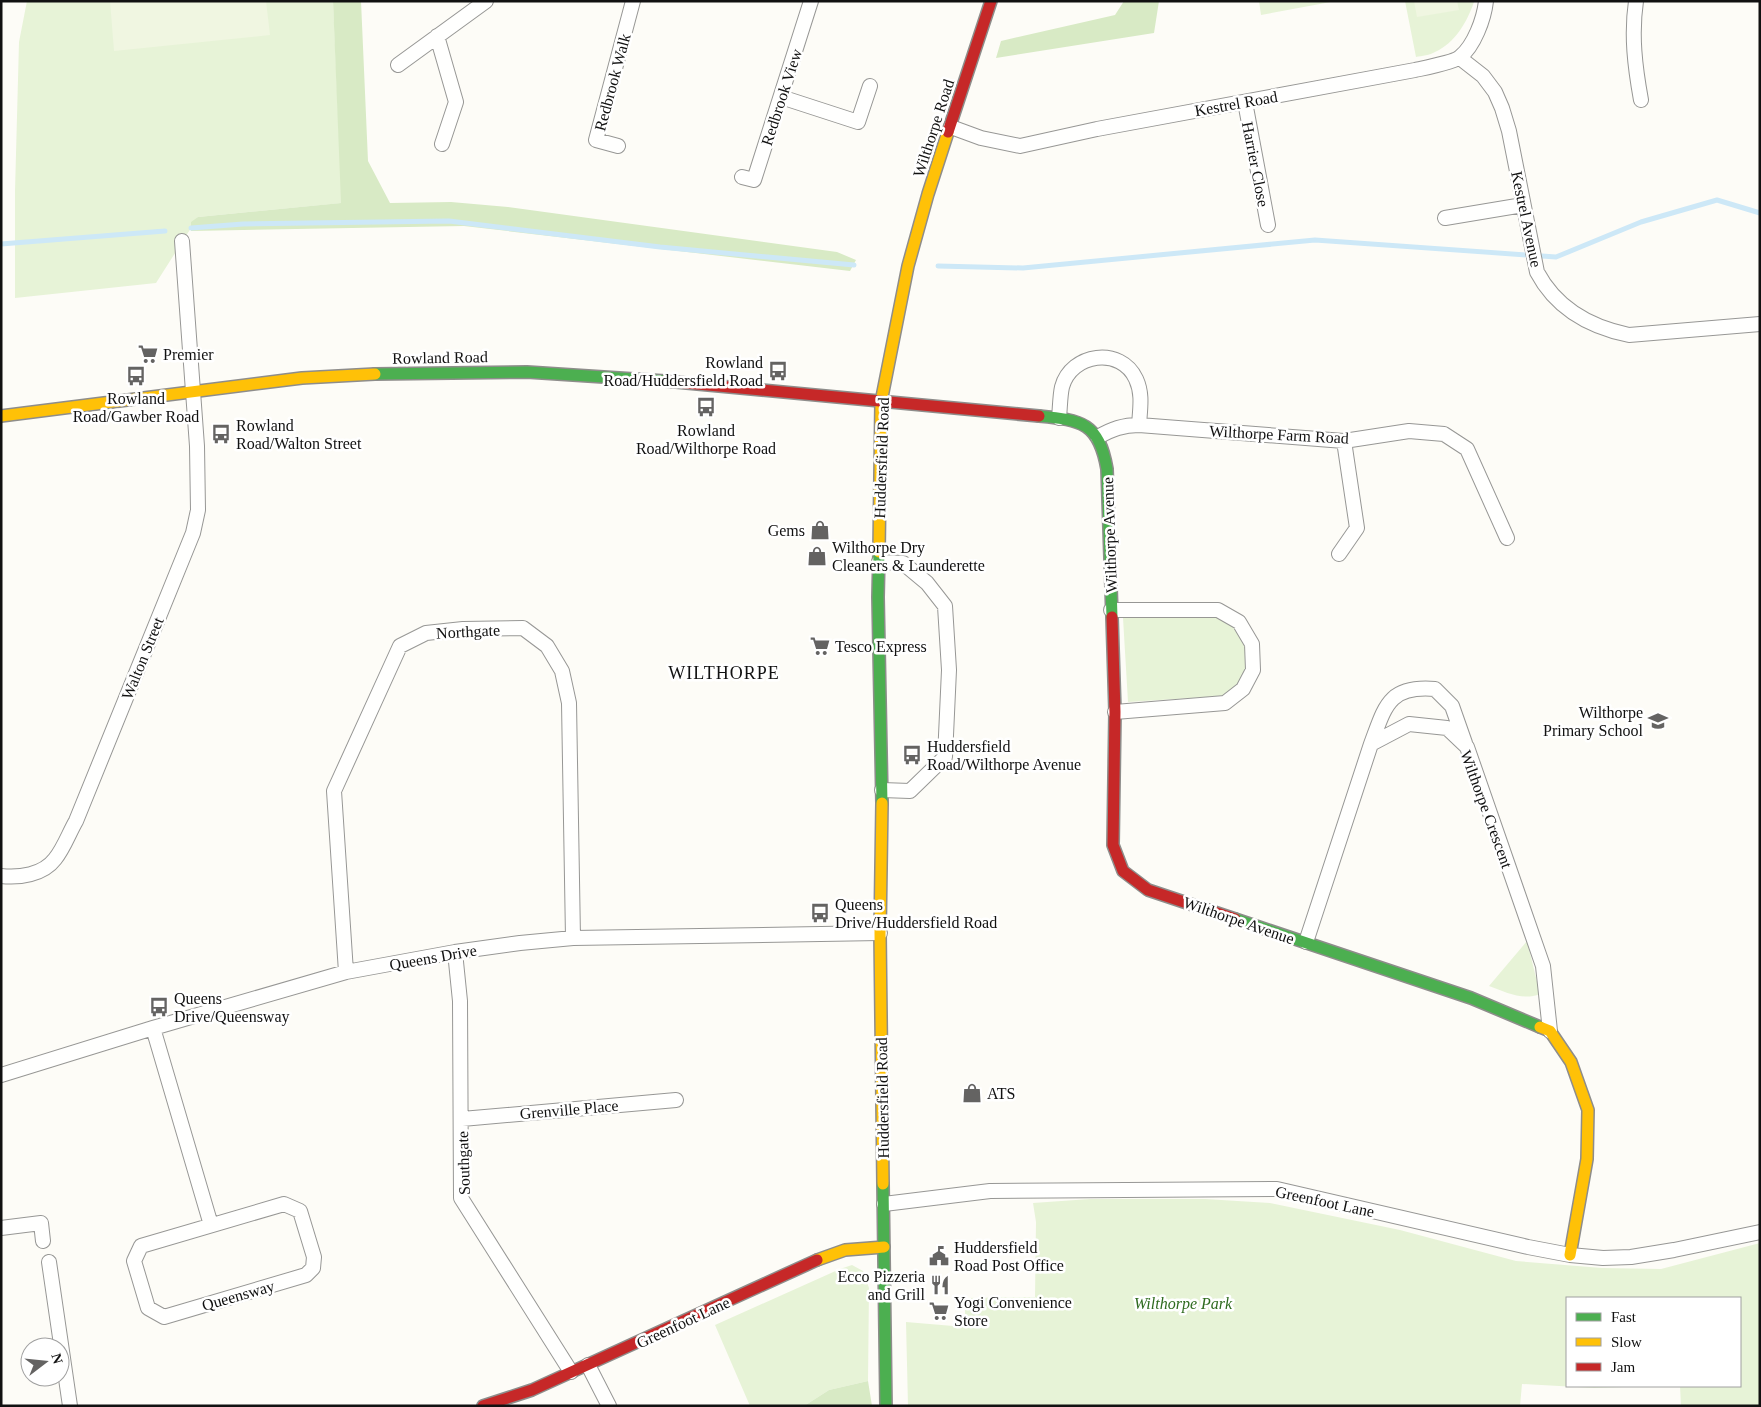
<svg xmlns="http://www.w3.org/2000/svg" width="1761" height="1407" viewBox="0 0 1761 1407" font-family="'Times New Roman',serif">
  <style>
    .green { fill: #e7f3d7 }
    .forest { fill: #d8eac5 }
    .pitch { fill: #f0f6e1 }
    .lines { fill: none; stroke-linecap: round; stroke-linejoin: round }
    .stream { stroke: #cde8f7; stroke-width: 5 }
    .street-casing { stroke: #979795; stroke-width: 16 }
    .fast-casing { stroke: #8e8d8b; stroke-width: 14 }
    .slow-casing { stroke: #8e8d8b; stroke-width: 14 }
    .jam-casing { stroke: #8e8d8b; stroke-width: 14 }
    .street { stroke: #fffffe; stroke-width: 14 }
    .fast { stroke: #4caf50; stroke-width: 11 }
    .slow { stroke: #ffc107; stroke-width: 11 }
    .jam { stroke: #c62828; stroke-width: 11 }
    .labels { text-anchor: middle; stroke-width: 5; stroke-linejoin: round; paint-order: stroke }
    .street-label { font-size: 16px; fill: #111; stroke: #fff }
    .poi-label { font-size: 16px; fill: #111; stroke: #fff; text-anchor: start }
    .park-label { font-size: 16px; font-style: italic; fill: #2f6b1f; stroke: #fff }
    .neighbourhood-label { font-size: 18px; letter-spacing: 1px; fill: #111; stroke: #fff }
  </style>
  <rect width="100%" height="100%" fill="#fdfcf7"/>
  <!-- green -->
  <path class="green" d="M 27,1 L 333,1 L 342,203 L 198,217 L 156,283 L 15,298 L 15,191 L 19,42 Z
    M 1259,1 L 1336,1 L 1261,15 Z
    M 1405,1 L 1473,1 L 1474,2 C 1467,22 1455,43 1435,52 C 1430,55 1422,56 1416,57 Z
    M 1216,616 L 1231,625 L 1246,643 L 1248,666 L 1239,684 L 1223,696 L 1128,702 L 1123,618 Z
    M 1527,941 L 1540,994 C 1522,1001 1506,992 1489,986 Z
    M 1090,1199 L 1205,1199 L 1270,1203 L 1400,1230 L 1516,1261 L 1602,1268 L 1661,1269 L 1760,1243 L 1760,1406 L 1681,1406 L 1680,1386 L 1740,1386 L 1740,1298 L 1567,1298 L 1567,1386 L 1652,1386 L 1594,1388 L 1522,1384 L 1520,1406 L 908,1406 L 906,1322 L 965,1327 L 965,1298 L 1035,1297 L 1036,1222 L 1033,1203 Z
    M 852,1265 L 863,1271 L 869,1288 L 868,1381 L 829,1390 L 804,1406 L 750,1406 L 715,1325 L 840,1269 Z"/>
  <!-- forest -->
  <path class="forest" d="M 333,1 L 361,1 L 368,161 L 390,203 L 451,202 L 508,207 L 837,252 L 856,260 L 850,271 L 464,226 L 191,231 L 191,222 L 198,217 L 341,203 Z
    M 1124,1 L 1159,1 L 1154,33 L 996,58 L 1001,41 L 1115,15 Z
    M 868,1381 L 872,1406 L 804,1406 L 829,1390 Z"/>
  <!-- pitch -->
  <path class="pitch" d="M 110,1 L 266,1 L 270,35 L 114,51 Z
    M 1414,1 L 1457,1 L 1459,10 L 1417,17 Z"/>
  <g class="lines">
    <!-- stream -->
    <path class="stream" d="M 191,228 L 243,224 L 449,221 L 660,247 L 854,265
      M 1,244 L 165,231
      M 938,266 L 1023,268 L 1315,240 L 1556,257 L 1641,222 L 1717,200 L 1760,213"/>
    <defs>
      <path id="street" d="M 1636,1 C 1631,35 1635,67 1641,100
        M 437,36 L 456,102 L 442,144
        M 1460,58 L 1483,76 L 1495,92 L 1502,108 L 1509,131 L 1537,272 C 1556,308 1590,327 1629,335 L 1760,324
        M 398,65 L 486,1
        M 781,97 L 858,122 L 870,86
        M 1245,102 L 1268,225
        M 951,127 L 981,138 L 1020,146 L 1097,129 L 1415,70 C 1424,68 1455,62 1460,57 C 1474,46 1484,19 1486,1
        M 618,146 L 596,140 L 633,1
        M 742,177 L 754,180 L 811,1
        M 1445,218 L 1523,205
        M 1059,418 C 1060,408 1060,396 1062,387 C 1071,353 1121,346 1136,379 C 1143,394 1140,409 1139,425 C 1123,425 1112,429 1098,437
        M 1139,425 L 1344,441 L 1409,431 L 1444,434 L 1467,449 L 1507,538
        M 1339,554 L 1357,528 L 1344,441
        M 879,562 L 903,563 L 927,583 L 945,606 L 949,670 L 945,757 L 910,791 L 882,790
        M 1111,610 L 1218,610 L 1239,622 L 1252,644 L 1253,670 L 1243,689 L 1225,703 L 1115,712
        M 1371,744 C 1385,707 1388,685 1435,689 L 1452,706 L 1465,743
        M 1,876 C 19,878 43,875 55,859 C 64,848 69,833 76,821 L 193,533 L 198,510 L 197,446 L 182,241
        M 1306,942 L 1371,744 L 1409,724 L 1447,728 L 1467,747 L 1543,966 L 1550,1031
        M 455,952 L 460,1001 L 461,1198 L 571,1372
        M 346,972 L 334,791 L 400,646 L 426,633 L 463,629 L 523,628 L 547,646 L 562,671 L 569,703 L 573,938
        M 153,1028 L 211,1225
        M 1,1075 L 153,1028 L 346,972 L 455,952 L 520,943 L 573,938 L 880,933
        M 462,1119 L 676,1100
        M 284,1204 L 300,1211 L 314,1257 L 313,1268 L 306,1275 L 164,1317 L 148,1308 L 134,1261 L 141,1246 Z
        M 884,1204 L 990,1191 L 1277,1189 L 1528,1247 L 1570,1255 L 1603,1258 L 1631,1257 L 1674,1250 L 1760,1232
        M 1,1228 L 41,1223 L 43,1241
        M 49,1262 L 70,1406
        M 588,1365 L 609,1406"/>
      <path id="fast" d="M 375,374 L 527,372 L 665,381
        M 1039,416 C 1082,420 1099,423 1107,469 L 1112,617
        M 879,552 L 878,597 L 882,803
        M 1235,919 L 1471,998 L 1540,1027
        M 883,1184 L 886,1406"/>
      <path id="slow" d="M 1,416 L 302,378 L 375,374
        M 879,552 L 881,402 L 908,266 L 928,194 L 948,132
        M 882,803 L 880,933 L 883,1184
        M 1540,1027 L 1550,1031 L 1571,1062 L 1588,1110 L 1587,1159 L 1570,1255
        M 817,1260 L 845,1250 L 884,1247"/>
      <path id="jam" d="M 948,132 L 991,1
        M 665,381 L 1039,416
        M 1112,617 L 1115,712 L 1113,845 L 1123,871 L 1148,890 L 1235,919
        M 483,1406 L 532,1390 L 817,1260"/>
    </defs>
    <!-- street casing -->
    <use href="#street" class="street-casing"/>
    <!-- fast casing -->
    <use href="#fast" class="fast-casing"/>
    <!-- slow casing -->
    <use href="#slow" class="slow-casing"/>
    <!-- jam casing -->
    <use href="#jam" class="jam-casing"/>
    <!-- street -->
    <use href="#street" class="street"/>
    <!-- fast -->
    <use href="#fast" class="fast"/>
    <!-- slow -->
    <use href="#slow" class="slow"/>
    <!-- jam -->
    <use href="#jam" class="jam"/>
  </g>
  <!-- icons -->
  <defs>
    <symbol id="supermarket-bare" viewBox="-9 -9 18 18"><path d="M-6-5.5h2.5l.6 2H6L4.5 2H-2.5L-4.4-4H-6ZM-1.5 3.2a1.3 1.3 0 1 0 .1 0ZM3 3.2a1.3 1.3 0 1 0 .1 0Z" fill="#646362" stroke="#fff" stroke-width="2.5" paint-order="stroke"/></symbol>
    <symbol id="bus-bare" viewBox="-9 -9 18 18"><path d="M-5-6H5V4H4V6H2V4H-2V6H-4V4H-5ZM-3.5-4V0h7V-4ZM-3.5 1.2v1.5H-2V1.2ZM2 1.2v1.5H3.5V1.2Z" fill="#646362" stroke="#fff" stroke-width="2.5" paint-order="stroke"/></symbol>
    <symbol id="shop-bare" viewBox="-9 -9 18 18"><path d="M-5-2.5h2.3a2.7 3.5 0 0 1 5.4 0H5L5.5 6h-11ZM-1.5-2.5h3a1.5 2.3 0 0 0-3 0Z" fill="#646362" stroke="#fff" stroke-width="2.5" paint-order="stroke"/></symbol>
    <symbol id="school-bare" viewBox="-9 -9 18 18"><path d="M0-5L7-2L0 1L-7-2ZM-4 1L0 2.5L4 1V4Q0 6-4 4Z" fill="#646362" stroke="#fff" stroke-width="2.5" paint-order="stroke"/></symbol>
    <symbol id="civic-bare" viewBox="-9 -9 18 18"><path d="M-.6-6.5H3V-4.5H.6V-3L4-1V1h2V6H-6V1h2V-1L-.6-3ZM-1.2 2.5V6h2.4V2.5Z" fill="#646362" stroke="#fff" stroke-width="2.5" paint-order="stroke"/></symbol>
    <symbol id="restaurant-bare" viewBox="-9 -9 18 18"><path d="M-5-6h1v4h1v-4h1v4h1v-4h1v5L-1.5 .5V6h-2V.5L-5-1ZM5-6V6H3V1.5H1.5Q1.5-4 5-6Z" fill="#646362" stroke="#fff" stroke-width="2.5" paint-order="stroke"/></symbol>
  </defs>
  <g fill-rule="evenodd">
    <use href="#supermarket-bare" x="134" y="340" width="28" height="28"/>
    <use href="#bus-bare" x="764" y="357" width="28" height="28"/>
    <use href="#bus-bare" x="122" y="362" width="28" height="28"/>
    <use href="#bus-bare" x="692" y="393" width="28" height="28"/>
    <use href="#bus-bare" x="207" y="420" width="28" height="28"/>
    <use href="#shop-bare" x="806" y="516" width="28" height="28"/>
    <use href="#shop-bare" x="803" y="542" width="28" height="28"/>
    <use href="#supermarket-bare" x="806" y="632" width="28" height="28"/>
    <use href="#school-bare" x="1644" y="707" width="28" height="28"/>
    <use href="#bus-bare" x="898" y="741" width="28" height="28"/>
    <use href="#bus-bare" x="806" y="899" width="28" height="28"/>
    <use href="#bus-bare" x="145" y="993" width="28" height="28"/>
    <use href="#shop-bare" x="958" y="1079" width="28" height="28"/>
    <use href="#civic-bare" x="925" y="1242" width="28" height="28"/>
    <use href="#restaurant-bare" x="926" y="1271" width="28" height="28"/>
    <use href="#supermarket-bare" x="925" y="1297" width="28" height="28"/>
  </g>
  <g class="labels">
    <!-- street labels -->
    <g class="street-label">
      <text transform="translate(612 82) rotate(-75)" y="6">Redbrook Walk</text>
      <text transform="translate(781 97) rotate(-72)" y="6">Redbrook View</text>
      <text transform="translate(1236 103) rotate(-10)" y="6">Kestrel Road</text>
      <text transform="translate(933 128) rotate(-72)" y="6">Wilthorpe Road</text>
      <text transform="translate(1256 164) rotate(79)" y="6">Harrier Close</text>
      <text transform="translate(1527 219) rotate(78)" y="6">Kestrel Avenue</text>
      <text transform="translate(440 357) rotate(-1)" y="6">Rowland Road</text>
      <text transform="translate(1279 434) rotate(3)" y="6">Wilthorpe Farm Road</text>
      <text transform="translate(881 458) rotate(-88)" y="6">Huddersfield Road</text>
      <text transform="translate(1109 535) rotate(-92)" y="6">Wilthorpe Avenue</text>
      <text transform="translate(468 631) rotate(-3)" y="6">Northgate</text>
      <text transform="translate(142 658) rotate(-68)" y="6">Walton Street</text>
      <text transform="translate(1487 809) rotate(70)" y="6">Wilthorpe Crescent</text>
      <text transform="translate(1239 920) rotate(19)" y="6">Wilthorpe Avenue</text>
      <text transform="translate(433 957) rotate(-10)" y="6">Queens Drive</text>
      <text transform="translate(882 1098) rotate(-91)" y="6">Huddersfield Road</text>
      <text transform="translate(569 1109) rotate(-5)" y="6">Grenville Place</text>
      <text transform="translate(463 1163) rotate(-92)" y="6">Southgate</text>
      <text transform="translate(1325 1201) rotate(12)" y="6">Greenfoot Lane</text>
      <text transform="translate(238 1295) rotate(-16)" y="6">Queensway</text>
      <text transform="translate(683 1322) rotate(-25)" y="6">Greenfoot Lane</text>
    </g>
    <!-- poi labels -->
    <g class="poi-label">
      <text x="163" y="360">Premier</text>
      <text x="763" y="368" text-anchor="end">Rowland<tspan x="763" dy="18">Road/Huddersfield Road</tspan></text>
      <text x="136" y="404" text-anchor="middle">Rowland<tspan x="136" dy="18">Road/Gawber Road</tspan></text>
      <text x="236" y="431">Rowland<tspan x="236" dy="18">Road/Walton Street</tspan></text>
      <text x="706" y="436" text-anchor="middle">Rowland<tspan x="706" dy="18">Road/Wilthorpe Road</tspan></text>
      <text x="805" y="536" text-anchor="end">Gems</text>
      <text x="832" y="553">Wilthorpe Dry<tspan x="832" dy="18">Cleaners &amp; Launderette</tspan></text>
      <text x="835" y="652">Tesco Express</text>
      <text x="1643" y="718" text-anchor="end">Wilthorpe<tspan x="1643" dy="18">Primary School</tspan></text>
      <text x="927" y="752">Huddersfield<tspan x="927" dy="18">Road/Wilthorpe Avenue</tspan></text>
      <text x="835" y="910">Queens<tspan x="835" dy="18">Drive/Huddersfield Road</tspan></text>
      <text x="174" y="1004">Queens<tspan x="174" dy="18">Drive/Queensway</tspan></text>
      <text x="987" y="1099">ATS</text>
      <text x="954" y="1253">Huddersfield<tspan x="954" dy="18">Road Post Office</tspan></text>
      <text x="925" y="1282" text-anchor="end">Ecco Pizzeria<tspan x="925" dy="18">and Grill</tspan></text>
      <text x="954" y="1308">Yogi Convenience<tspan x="954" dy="18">Store</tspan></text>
    </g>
    <!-- park labels -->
    <g class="park-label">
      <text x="1183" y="1309">Wilthorpe Park</text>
    </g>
    <!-- neighbourhood labels -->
    <g class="neighbourhood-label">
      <text x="724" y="679">WILTHORPE</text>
    </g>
  </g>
  <!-- border -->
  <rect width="1761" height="1407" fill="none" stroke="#111111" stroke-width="5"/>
  <!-- legend -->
  <rect x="1566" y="1297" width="175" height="90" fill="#ffffff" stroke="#a0a0a0"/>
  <rect x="1576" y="1313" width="25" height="8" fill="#4caf50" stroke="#a0a0a0"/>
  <text x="1611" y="1322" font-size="15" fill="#111111">Fast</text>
  <rect x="1576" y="1338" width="25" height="8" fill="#ffc107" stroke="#a0a0a0"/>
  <text x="1611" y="1347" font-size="15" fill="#111111">Slow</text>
  <rect x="1576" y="1363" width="25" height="8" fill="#c62828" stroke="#a0a0a0"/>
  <text x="1611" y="1372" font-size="15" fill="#111111">Jam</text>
  <!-- north arrow -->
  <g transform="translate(45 1362) rotate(74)"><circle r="24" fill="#ffffff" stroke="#a0a0a0"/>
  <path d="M0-4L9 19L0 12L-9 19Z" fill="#646362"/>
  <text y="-8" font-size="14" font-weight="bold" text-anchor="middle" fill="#111111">N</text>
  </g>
</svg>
